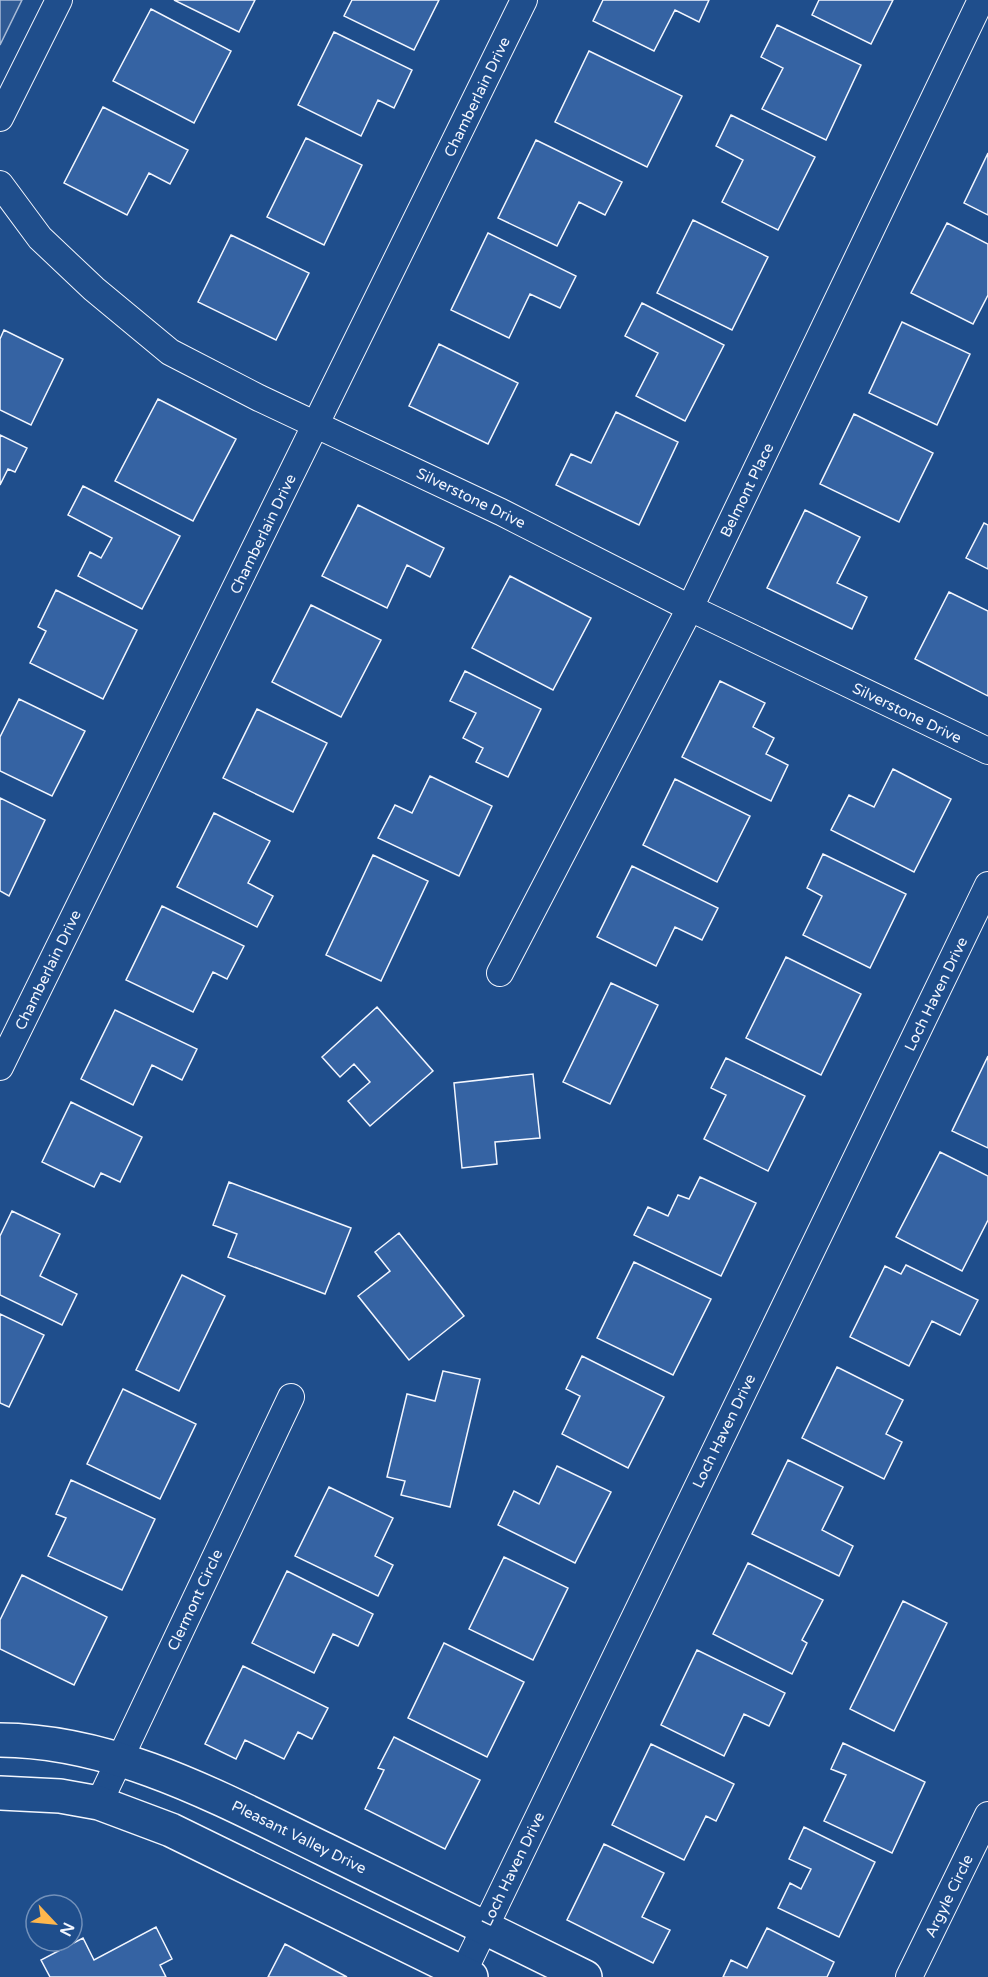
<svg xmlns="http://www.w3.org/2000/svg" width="988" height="1977" viewBox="0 0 988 1977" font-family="'Varela Round',sans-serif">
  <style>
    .built { fill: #305b95; stroke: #a8bbd7; stroke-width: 1.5 }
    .building { fill: #3563a3; stroke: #f2f6ff; stroke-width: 1.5 }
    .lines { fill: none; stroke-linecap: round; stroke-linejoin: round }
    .street-casing { stroke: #f2f6ff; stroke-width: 28 }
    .secondary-casing { stroke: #f2f6ff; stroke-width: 36 }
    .street { stroke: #1f4e8c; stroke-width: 26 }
    .secondary { stroke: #1f4e8c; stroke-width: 33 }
    .labels { text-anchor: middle; stroke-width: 4.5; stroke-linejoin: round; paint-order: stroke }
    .street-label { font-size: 15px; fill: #f2f6ff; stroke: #1f4e8c }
  </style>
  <rect width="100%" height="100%" fill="#1f4e8c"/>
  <!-- built -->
  <path class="built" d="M 0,0 L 22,0 L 0,45 Z"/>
  <!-- building -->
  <path class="building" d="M 174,0 L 255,0 L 239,32 Z
    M 352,0 L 439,0 L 414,50 L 344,16 Z
    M 603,0 L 709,0 L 699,22 L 675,10 L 654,51 L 593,21 Z
    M 819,0 L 893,0 L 871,44 L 812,15 Z
    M 151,9 L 231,51 L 194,123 L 113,81 Z
    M 777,25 L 861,65 L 826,140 L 762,109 L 783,68 L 761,57 Z
    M 334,32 L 412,70 L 394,108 L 378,100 L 361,136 L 298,105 Z
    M 589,51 L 682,96 L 647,167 L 555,122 Z
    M 103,107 L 188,150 L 170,184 L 149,173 L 127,215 L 64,183 Z
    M 731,115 L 815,157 L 778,230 L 722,202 L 743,160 L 716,146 Z
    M 306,138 L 362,165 L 324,245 L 267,217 Z
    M 536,140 L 622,182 L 605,215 L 579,202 L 557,246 L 498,218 Z
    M 988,153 L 988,215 L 964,203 Z
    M 693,220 L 768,257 L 732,330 L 657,293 Z
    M 947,223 L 988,244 L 988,295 L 973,324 L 911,293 Z
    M 488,233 L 576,276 L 560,308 L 530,294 L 509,338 L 451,310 Z
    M 231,235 L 309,273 L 276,340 L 198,302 Z
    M 642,303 L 724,345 L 685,421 L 636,396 L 658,353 L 625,336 Z
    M 902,322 L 970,354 L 937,425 L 869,393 Z
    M 4,330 L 63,359 L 31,425 L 0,410 L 0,339 Z
    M 439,344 L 518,383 L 488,444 L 409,406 Z
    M 158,399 L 236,439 L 193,521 L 115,481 Z
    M 616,412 L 678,442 L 639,525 L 556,485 L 571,454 L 591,463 Z
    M 854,414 L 933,453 L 899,522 L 820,484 Z
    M 0,435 L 27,448 L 15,472 L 8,469 L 0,485 Z
    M 83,486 L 180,536 L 142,609 L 78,576 L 90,552 L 101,558 L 112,538 L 68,515 Z
    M 358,505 L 444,548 L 430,577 L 407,565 L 387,608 L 322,576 Z
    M 805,510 L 860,537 L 837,583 L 867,597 L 852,629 L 767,588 Z
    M 984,523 L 988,525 L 988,569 L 966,558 Z
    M 510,576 L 591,618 L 553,690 L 472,648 Z
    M 56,590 L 137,630 L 103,699 L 30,663 L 46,631 L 38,627 Z
    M 949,592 L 988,611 L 988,696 L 915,659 Z
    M 311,605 L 381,640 L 341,717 L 272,682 Z
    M 465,671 L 541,709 L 508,777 L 476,762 L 483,748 L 463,738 L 476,713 L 450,701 Z
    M 720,681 L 765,703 L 753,727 L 774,738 L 766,754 L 788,765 L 771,801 L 682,757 Z
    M 19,699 L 85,731 L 52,796 L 0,771 L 0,737 Z
    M 257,709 L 327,743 L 293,812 L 223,778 Z
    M 893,769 L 951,799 L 914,872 L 831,830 L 849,795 L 874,807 Z
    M 430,776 L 492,806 L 459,876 L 378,838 L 395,805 L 412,813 Z
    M 675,779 L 750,816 L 717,882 L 643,845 Z
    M 0,798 L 45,820 L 9,896 L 0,891 Z
    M 214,813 L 270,841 L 248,883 L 273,896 L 257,927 L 177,887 Z
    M 823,854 L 906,894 L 870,968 L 803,935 L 822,896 L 807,888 Z
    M 373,855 L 428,881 L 381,981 L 326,955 Z
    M 632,866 L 718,908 L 702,940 L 675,927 L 656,966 L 597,937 Z
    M 162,906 L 244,946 L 227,979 L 213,972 L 193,1012 L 126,980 Z
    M 786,957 L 861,994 L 821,1075 L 746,1038 Z
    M 611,983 L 658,1005 L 610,1104 L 563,1082 Z
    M 377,1007 L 433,1071 L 370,1126 L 348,1101 L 370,1082 L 354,1064 L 340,1077 L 322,1057 Z
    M 115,1010 L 197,1049 L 182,1080 L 152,1065 L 133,1105 L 81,1079 Z
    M 988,1056 L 988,1148 L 952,1131 Z
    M 726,1058 L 805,1096 L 768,1171 L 704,1139 L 726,1095 L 711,1088 Z
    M 533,1074 L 540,1138 L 495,1142 L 497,1164 L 462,1168 L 454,1083 Z
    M 71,1102 L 142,1137 L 120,1182 L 101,1173 L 94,1187 L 42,1162 Z
    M 940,1152 L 988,1176 L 988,1220 L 962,1271 L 896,1237 Z
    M 700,1177 L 756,1203 L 721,1276 L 634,1235 L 648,1207 L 668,1216 L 678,1195 L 689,1199 Z
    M 229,1182 L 351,1228 L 325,1294 L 228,1257 L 237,1234 L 213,1225 Z
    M 12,1211 L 60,1234 L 40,1276 L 77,1294 L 62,1325 L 0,1295 L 0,1236 Z
    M 399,1233 L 464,1316 L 409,1360 L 358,1296 L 390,1271 L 375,1252 Z
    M 634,1262 L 711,1299 L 673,1375 L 597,1338 Z
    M 906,1265 L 978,1300 L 960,1335 L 932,1321 L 909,1366 L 850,1337 L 885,1266 L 901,1274 Z
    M 182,1275 L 225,1296 L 179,1391 L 136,1370 Z
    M 0,1314 L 44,1335 L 9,1407 L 0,1403 Z
    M 582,1356 L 664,1397 L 628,1468 L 562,1434 L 580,1396 L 566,1389 Z
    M 837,1367 L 903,1400 L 886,1434 L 902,1442 L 884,1479 L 802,1438 Z
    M 443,1371 L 480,1379 L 450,1507 L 401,1495 L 405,1481 L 387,1477 L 407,1394 L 435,1401 Z
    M 123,1389 L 196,1424 L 160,1499 L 87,1464 Z
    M 788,1460 L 843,1487 L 822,1530 L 853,1546 L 839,1576 L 752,1534 Z
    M 557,1466 L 611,1492 L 575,1563 L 498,1525 L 514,1491 L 539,1504 Z
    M 71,1480 L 155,1519 L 122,1590 L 48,1556 L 66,1518 L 56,1514 Z
    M 329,1487 L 393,1518 L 375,1556 L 393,1565 L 378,1596 L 295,1556 Z
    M 504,1557 L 568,1588 L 533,1660 L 469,1629 Z
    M 748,1563 L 823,1600 L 802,1640 L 807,1643 L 792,1674 L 713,1634 Z
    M 287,1571 L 373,1614 L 358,1646 L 333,1634 L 314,1673 L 252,1643 Z
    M 22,1575 L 107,1617 L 74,1685 L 0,1649 L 0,1620 Z
    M 903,1601 L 947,1623 L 894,1731 L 850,1709 Z
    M 444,1643 L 524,1682 L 487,1757 L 408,1718 Z
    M 697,1650 L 785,1693 L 769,1726 L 744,1714 L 724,1756 L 661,1725 Z
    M 243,1666 L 328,1708 L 312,1739 L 298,1732 L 284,1759 L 245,1740 L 236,1759 L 205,1744 Z
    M 394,1737 L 480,1780 L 445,1849 L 365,1809 L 384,1770 L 378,1768 Z
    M 843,1743 L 925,1782 L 892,1853 L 824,1821 L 846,1775 L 831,1769 Z
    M 651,1744 L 734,1784 L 716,1821 L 706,1816 L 684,1860 L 612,1825 Z
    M 804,1827 L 875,1862 L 839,1937 L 778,1908 L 790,1883 L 801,1889 L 811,1869 L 789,1859 Z
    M 604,1844 L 664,1873 L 642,1917 L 670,1930 L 653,1963 L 567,1920 Z
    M 156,1927 L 172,1959 L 160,1965 L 166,1977 L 50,1977 L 41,1960 L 83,1938 L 94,1960 Z
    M 767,1928 L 834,1962 L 827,1977 L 723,1977 L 731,1960 L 747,1968 Z
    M 285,1944 L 347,1977 L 268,1977 Z"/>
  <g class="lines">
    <defs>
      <path id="street" d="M 0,118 L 59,0
        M 0,184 L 40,238 L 94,289 L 170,352 L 259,398 L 501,512 L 690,608 L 988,751
        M 500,973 L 690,608 L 981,0
        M 0,1067 L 524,0
        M 99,1803 L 291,1397
        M 461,1977 L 988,885
        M 909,1977 L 988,1815"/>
      <path id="secondary" d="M 0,1740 C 117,1741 221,1799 324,1849 C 411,1892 498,1935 585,1977
        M 0,1793 L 60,1796 L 99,1803 L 171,1830 L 471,1977"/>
    </defs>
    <!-- street casing -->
    <use href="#street" class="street-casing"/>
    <!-- secondary casing -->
    <use href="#secondary" class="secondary-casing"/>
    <!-- street -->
    <use href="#street" class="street"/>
    <!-- secondary -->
    <use href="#secondary" class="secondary"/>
  </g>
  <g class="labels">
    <!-- street labels -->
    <g class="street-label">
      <text transform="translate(477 97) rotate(-64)" y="5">Chamberlain Drive</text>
      <text transform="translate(747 490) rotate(-64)" y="5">Belmont Place</text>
      <text transform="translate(471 498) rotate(26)" y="5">Silverstone Drive</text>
      <text transform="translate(263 534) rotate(-64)" y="5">Chamberlain Drive</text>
      <text transform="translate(907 713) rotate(26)" y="5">Silverstone Drive</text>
      <text transform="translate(48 970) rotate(-64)" y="5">Chamberlain Drive</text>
      <text transform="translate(936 994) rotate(-64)" y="5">Loch Haven Drive</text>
      <text transform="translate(724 1431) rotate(-64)" y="5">Loch Haven Drive</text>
      <text transform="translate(195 1600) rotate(-65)" y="5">Clermont Circle</text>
      <text transform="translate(299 1837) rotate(26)" y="5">Pleasant Valley Drive</text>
      <text transform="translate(513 1869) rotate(-64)" y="5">Loch Haven Drive</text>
      <text transform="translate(949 1896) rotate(-64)" y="5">Argyle Circle</text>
    </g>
  </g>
  <!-- north arrow -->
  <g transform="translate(54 1923) rotate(116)"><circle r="28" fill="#1f4e8c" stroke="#7391ba" stroke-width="1.5"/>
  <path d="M0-4.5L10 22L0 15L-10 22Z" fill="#ffb74d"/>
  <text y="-9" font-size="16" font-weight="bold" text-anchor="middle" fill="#f2f6ff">N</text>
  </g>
</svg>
